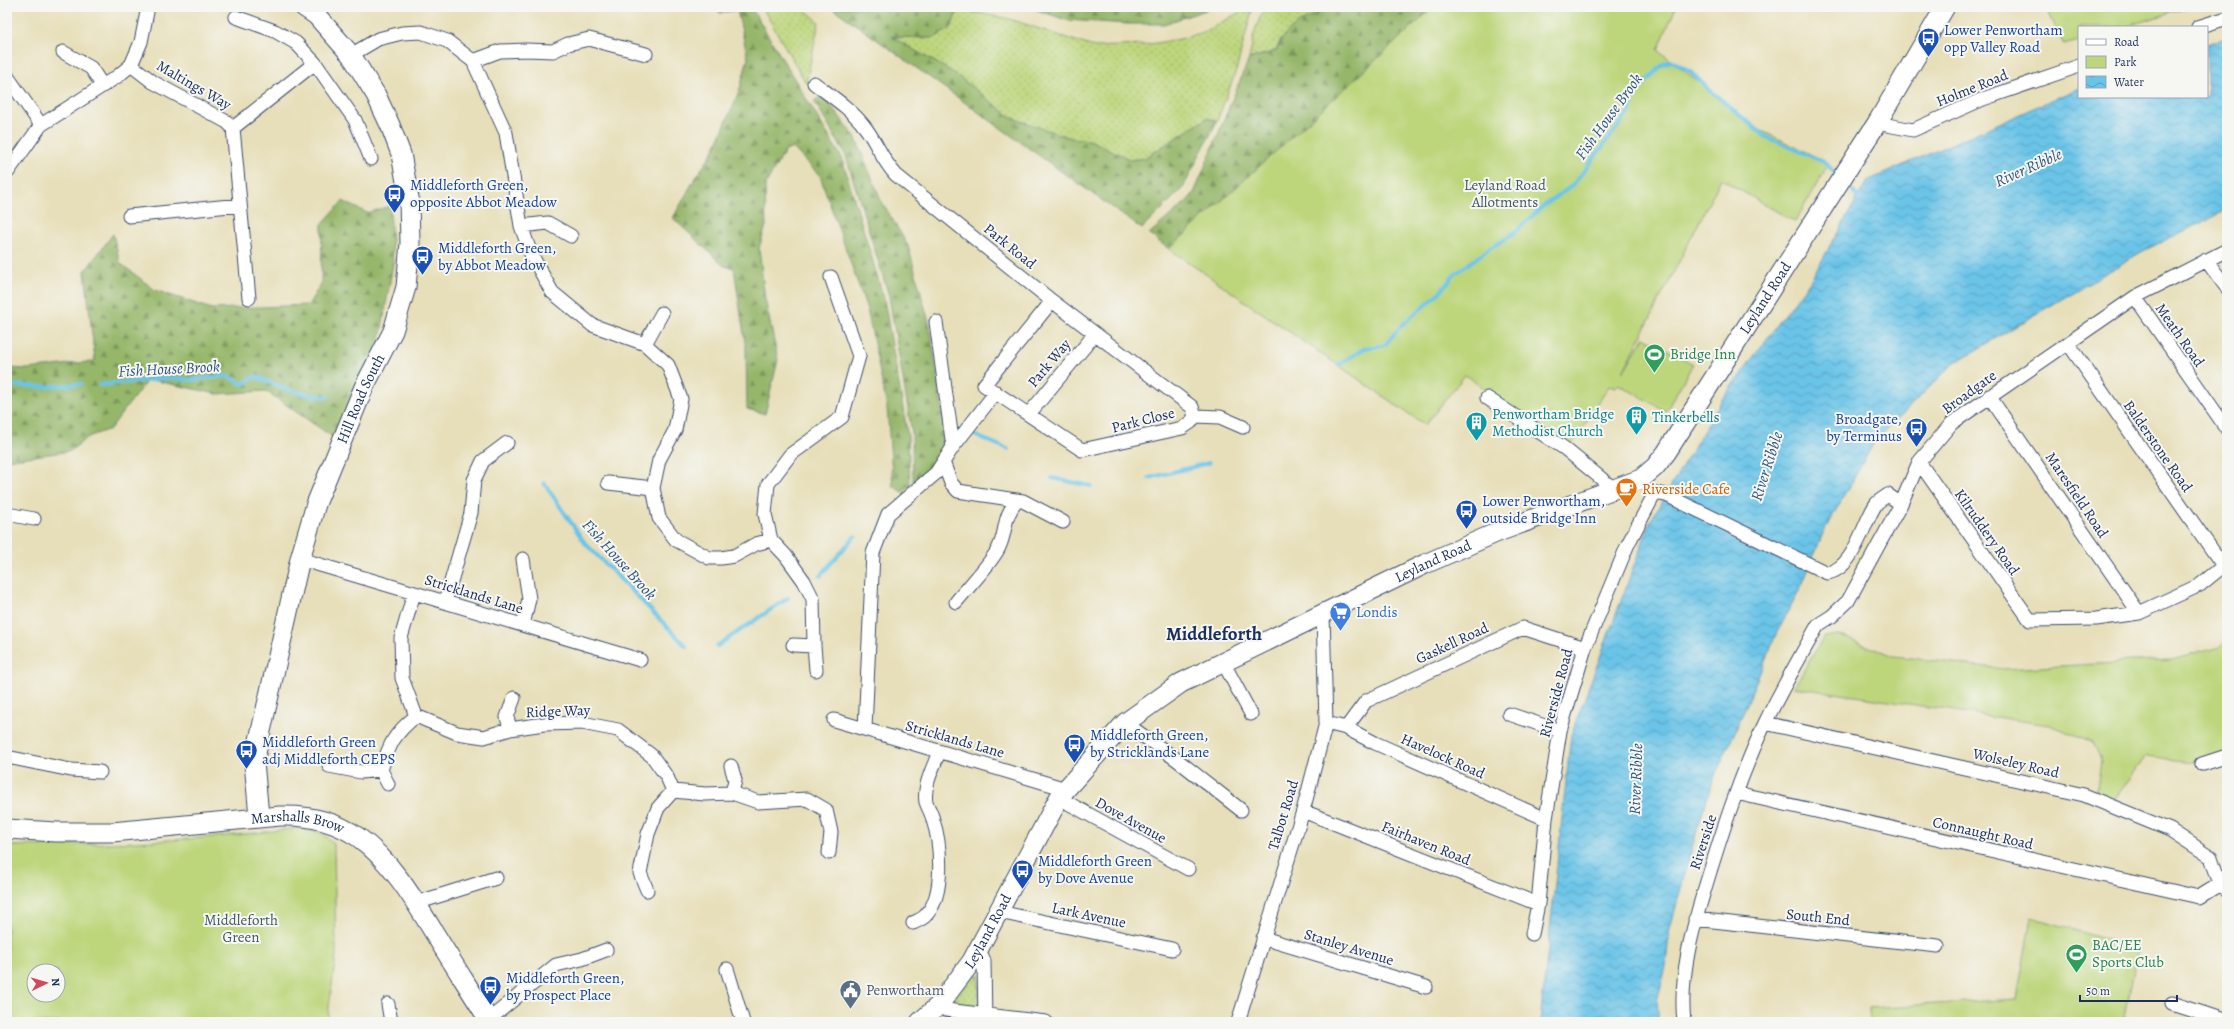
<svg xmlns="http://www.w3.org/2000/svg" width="2234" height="1029" viewBox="0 0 2234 1029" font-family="Alegreya,serif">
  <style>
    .grass { fill: url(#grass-dots); stroke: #6c826c }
    .forest { fill: url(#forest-firs); stroke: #587364 }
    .green { fill: #bdd67b; stroke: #6c826c; fill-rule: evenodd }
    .water { fill: url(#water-waves); stroke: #427aa3 }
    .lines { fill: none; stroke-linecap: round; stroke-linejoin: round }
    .stream { stroke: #6ac4e8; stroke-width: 4 }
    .street-casing { stroke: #3a496c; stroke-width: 15 }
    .secondary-casing { stroke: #3a496c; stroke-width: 21 }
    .street { stroke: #fff; stroke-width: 13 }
    .secondary { stroke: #fff; stroke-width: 19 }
    .labels { text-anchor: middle; stroke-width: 4; stroke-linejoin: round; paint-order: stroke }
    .transit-label { font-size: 15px; fill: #164399; stroke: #f6f6f2; text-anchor: start }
    .street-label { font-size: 15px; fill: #1b2f5e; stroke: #f6f6f2 }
    .park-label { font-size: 15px; fill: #445965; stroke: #f6f6f2 }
    .leisure-label { font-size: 15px; fill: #27864d; stroke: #f6f6f2; text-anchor: start }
    .culture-label { font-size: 15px; fill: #0d838f; stroke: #f6f6f2; text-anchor: start }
    .food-label { font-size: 15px; fill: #c56008; stroke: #f6f6f2; text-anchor: start }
    .shop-label { font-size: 15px; fill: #366cbe; stroke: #f6f6f2; text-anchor: start }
    .service-label { font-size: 15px; fill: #4e5e75; stroke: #f6f6f2; text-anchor: start }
    .water-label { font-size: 16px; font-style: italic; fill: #2f5480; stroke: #f6f6f2 }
    .district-label { font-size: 19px; font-weight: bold; fill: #1b2f5e; stroke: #f6f6f2 }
  </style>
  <defs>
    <pattern id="grass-dots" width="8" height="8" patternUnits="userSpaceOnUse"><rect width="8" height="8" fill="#bdd67b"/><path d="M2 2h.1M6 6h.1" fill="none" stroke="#a2b86d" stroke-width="1.8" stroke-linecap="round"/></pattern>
    <pattern id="forest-firs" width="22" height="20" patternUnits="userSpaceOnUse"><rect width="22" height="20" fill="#96b76b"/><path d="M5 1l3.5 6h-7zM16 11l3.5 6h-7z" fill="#7a955b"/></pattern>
    <pattern id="water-waves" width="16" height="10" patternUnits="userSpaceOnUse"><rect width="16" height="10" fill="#6ac4e8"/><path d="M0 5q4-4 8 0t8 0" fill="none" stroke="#56a0bf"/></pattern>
  </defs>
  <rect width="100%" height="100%" fill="#f6f6f2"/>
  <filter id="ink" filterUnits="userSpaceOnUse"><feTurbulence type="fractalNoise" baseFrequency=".025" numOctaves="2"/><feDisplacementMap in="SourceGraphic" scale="8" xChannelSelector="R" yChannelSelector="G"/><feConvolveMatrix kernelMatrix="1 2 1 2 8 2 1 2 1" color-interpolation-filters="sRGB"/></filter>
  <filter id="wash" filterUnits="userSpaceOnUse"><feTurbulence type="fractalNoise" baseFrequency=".012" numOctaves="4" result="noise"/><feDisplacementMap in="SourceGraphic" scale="16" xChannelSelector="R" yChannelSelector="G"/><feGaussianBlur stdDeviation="0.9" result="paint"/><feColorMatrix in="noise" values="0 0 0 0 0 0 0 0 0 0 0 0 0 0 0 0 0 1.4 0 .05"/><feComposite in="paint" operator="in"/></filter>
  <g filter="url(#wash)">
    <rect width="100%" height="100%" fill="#e7dfb9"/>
    <!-- grass -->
    <path class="grass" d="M 762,7 L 802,7 L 819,22 L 806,83 Z
      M 1268,7 L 1329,7 L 1280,41 L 1276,51 L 1249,59 C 1253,42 1254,20 1268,7 Z
      M 958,9 L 1010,19 L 1094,47 L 1144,45 L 1180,39 L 1206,31 L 1245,9 L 1252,10 L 1236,71 L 1217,121 L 1207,118 L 1145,158 L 1131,160 L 1092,141 L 1067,137 L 1012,118 L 954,73 L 891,37 L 934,38 L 951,28 Z
      M 975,975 L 979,975 L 979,1004 C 972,1008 958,1008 951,1003 L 953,999 Z"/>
    <!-- forest -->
    <path class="forest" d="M 716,7 L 751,7 L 842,158 L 884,299 L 908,437 L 910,488 L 902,492 L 893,486 L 887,407 L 867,309 L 820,176 L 793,148 L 785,151 L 765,185 L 766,226 L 759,248 L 765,299 L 778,360 L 765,414 L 747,409 L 746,348 L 734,268 L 724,266 L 673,218 L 693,182 L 714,150 L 739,92 L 748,58 L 737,10 L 720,13 Z
      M 831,7 L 948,7 L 958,9 L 951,28 L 934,38 L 892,37 L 954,73 L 1012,118 L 1067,137 L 1092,141 L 1131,160 L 1145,158 L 1207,118 L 1217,121 L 1183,188 L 1142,229 Z
      M 1029,7 L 1215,7 L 1164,24 L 1128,24 L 1066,20 Z
      M 1329,7 L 1434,7 L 1169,249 L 1149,234 L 1187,201 L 1194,193 L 1249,59 L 1276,51 C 1287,23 1306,21 1329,7 Z
      M 823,95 L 855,137 L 881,200 L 908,246 L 930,326 L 948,448 L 913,486 L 912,433 L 889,296 L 846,156 L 814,101 Z
      M 343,201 L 367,213 L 390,206 L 393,264 L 380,339 L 337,440 L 266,391 L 217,394 L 148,379 L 110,429 L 88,437 L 70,451 L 7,460 L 7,368 L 28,369 L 95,361 L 85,271 L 113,234 L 120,263 L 155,290 L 212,309 L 308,305 L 321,284 L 322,224 Z"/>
    <!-- green -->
    <path class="green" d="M 1434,7 L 1676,7 L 1658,50 L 1760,130 L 1829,163 L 1795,222 L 1721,179 L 1623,372 L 1644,337 L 1693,364 L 1666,411 L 1618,384 L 1615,388 L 1609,386 L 1570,448 L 1465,375 L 1425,425 L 1169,249 Z
      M 2046,7 L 2190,7 L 2124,27 L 2079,27 L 2079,41 L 2064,45 Z
      M 1838,635 L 1894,656 L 2004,669 L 2172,660 L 2220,647 L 2227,641 L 2227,753 L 2199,763 L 2146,756 L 2112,803 L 2096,797 L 2101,760 L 2093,742 L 2049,725 L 1794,687 L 1824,637 Z
      M 298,828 L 322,833 L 334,844 L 336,955 L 327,1022 L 7,1022 L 7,846 C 104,844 202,841 298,828 ZM 34,971 L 58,971 L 58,995 L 34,995 Z
      M 2031,917 L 2138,949 L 2124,1022 L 1870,1022 L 1869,1008 L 2017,999 Z"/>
    <!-- water -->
    <path class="water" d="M 2227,37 L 2227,210 L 2143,251 L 1954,363 L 1875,441 L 1823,533 L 1803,583 L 1777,632 L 1736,730 L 1715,775 L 1697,830 L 1669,932 L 1666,967 L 1657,1001 L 1659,1022 L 1540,1022 L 1571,735 L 1651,520 L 1723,398 L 1812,278 L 1867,181 L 2079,88 L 2079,97 L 2207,97 L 2207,44 Z"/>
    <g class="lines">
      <!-- stream -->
      <path class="stream" d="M 1852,190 L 1858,197
        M 1338,365 L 1365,348 L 1385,345 L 1402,325 L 1439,293 L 1455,274 L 1490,248 L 1509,237 L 1546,204 L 1573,185 L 1630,111 L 1633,96 L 1663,64 L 1672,61 L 1690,71 L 1707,88 L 1766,137 L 1826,163 L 1833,171
        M 7,385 L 42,387 L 81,384
        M 100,385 L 171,378 L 191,380 L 227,376 L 243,384 L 256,376 C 280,388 302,396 328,397
        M 974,435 L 1008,449
        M 1052,478 L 1091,486
        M 1149,478 L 1209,463
        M 544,483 L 585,543 L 686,646
        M 820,576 L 855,536
        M 717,646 L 788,598"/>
    </g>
  </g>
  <g filter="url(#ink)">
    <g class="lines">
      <defs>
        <path id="street" d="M 236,17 L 275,31 L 296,43 L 315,63 L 355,120 L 371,159
          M 2198,27 L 2227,18
          M 63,52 L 91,68 L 102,85
          M 351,55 L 378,39 L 402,33 L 421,32 L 447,41 L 473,61 L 506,133 L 521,226 L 531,254 L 552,292 L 592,325 L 645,344 L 668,365 L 681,399 L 675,430 L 659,460 L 653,488 L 659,518 L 676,540 L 709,558 L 721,558 L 734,556 L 756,544 L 771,540 L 786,556 L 804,581 L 813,599 L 814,646 L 816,670
          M 473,61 L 500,51 L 526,50 L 553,51 L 568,44 L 589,39 L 646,54
          M 131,65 L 153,82 L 227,122 L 233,128
          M 7,76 L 41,125
          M 814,83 C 831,96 851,109 864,126 C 877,142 881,159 896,175 L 1052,301 L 1192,407 L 1195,416 L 1191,422 L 1182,428 L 1082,450 L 984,385 L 1052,301
          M 1877,123 L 1913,130 L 1983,99 L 2079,66
          M 233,128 L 249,298
          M 233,128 L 315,63
          M 7,173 L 41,125 L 118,76 L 131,65 L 141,42 L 148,7
          M 129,216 L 240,205
          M 521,226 L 548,223 L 571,236
          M 2206,260 L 2227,288
          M 2135,297 L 2227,429
          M 936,322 L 953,447
          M 2068,343 L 2224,567
          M 645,344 L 662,313
          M 1989,396 L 2139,613
          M 1487,398 L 1564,448 L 1614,489
          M 1029,414 L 1095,334
          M 1195,416 L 1220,417 L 1243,427
          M 943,462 L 951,483 L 958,491 L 1023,501 L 1063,522
          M 1919,462 L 2030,620 L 2096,619 L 2139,613 L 2200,585 L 2227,563
          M 608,483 L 653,488
          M 1655,493 L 1666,495 L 1827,573 C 1854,569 1862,525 1876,504 C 1878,501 1884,498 1888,495 L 1901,504
          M 7,514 L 34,519
          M 771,540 L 765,514 L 768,484 L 790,455 L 842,417 L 859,356 L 831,277
          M 300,559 L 640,660
          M 523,559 L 529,599 L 523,625
          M 414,593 L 401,638 L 402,678 L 416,716 L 457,733 L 484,737 L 510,729 L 544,724 L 582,723 L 618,730 L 652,756 L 667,777 L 673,791 L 705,794 L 732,793 L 758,802 L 807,799 L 826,810 L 831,832 L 829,853
          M 445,602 L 471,513 L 474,480 L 483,461 L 507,443
          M 956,602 C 969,586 986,569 997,551 C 1008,533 1001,519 1017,501
          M 793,645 L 814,646
          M 1223,662 L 1251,714
          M 1509,714 L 1560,731
          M 834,720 L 1066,789
          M 1125,723 L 1176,759 L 1241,810
          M 1326,723 L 1346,728 L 1375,743 L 1546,819
          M 1765,723 L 2084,795 L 2170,830 L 2211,857 L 2220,884 L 2227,891
          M 1346,728 L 1366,701 L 1523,628 L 1585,648
          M 510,729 L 507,717 L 514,698
          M 865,729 L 873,553 L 888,514 L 936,473 L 953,447 L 996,392
          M 7,757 L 71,770 L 100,772
          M 2202,764 L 2227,756
          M 329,766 L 361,772 L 381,770
          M 731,766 L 735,780 L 732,793
          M 388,784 L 381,770 C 390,743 394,734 416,716
          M 1736,793 L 2199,897 L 2220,884
          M 1059,798 L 1188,869
          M 1303,811 L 1538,904
          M 647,890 L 640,873 L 648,834 L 658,808 L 673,791
          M 416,903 L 496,878
          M 999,912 L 1172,949
          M 1695,919 L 1938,946
          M 913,923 C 917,921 923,919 926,915 C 945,895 941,844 933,820 C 932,814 928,808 926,802 C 923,786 934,766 939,752
          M 1532,934 L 1538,904 L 1546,819 L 1560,731 L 1585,648 L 1628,544 L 1655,493
          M 1263,938 L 1426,987
          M 979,949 L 984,961 L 985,1022
          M 727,969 L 743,1022
          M 2172,1003 L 2227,1021
          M 388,1004 L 391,1022
          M 938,1006 L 946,1010 L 1046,1022
          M 486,1022 L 556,965 L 582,959 L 606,950
          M 1238,1022 L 1303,811 L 1326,723 L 1323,613
          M 1684,1022 C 1679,978 1692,930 1705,888 C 1722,832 1740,776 1765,723 C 1781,690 1800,657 1818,625 L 1832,616 L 1848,601 L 1901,504 L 1919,462 L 1952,423 L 2135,297 L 2227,250"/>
        <g id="secondary">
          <path id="s1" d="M 259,816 L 254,762 L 300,559 L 316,504 L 364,387 L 393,331 L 406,287 L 410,243 L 409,198 L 401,154 L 390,125 L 376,95 L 351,55 L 316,15 L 304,7"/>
          <path id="s2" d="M 7,829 L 56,832 L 112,832 L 280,816 C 307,815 335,821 358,837 C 393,862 416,903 438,939 C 455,967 473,994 490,1022"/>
          <path id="s3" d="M 920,1022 L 938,1006 L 972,961 L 1059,798 L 1066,789 L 1125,723 L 1181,683 L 1425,564 L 1498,532 L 1641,479 L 1655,467 L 1666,453 L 1877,123 L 1945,7"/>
        </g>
      </defs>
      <!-- street casing -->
      <use href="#street" class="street-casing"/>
      <!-- secondary casing -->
      <use href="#secondary" class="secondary-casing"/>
      <!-- street -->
      <use href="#street" class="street"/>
      <!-- secondary -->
      <use href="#secondary" class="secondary"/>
    </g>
  </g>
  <!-- icons -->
  <defs>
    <symbol id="bus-pin" viewBox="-11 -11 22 30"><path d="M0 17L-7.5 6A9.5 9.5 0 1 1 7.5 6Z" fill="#1a4fb4" stroke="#f6f6f2"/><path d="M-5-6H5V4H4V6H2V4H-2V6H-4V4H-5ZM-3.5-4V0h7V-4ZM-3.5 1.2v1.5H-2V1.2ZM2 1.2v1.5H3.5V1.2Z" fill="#fff"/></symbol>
    <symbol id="stadium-pin" viewBox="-11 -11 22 30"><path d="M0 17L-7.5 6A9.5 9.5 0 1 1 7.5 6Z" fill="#2e9e5b" stroke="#f6f6f2"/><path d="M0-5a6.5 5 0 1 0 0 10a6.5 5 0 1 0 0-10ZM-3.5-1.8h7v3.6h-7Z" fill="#fff"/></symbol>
    <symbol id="building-pin" viewBox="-11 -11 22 30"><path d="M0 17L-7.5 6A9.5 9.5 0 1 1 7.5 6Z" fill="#0f9aa8" stroke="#f6f6f2"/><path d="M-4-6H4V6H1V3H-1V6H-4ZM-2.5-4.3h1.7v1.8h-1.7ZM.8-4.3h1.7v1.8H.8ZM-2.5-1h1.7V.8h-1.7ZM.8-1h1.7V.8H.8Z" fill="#fff"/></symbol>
    <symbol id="cafe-pin" viewBox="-11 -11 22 30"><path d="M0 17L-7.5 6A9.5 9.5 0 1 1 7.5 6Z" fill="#e8710a" stroke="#f6f6f2"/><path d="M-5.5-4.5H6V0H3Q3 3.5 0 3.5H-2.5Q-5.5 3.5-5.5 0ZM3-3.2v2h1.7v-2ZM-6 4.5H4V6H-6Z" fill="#fff"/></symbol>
    <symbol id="supermarket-pin" viewBox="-11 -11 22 30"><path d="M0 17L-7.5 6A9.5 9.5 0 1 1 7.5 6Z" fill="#3f7fe0" stroke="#f6f6f2"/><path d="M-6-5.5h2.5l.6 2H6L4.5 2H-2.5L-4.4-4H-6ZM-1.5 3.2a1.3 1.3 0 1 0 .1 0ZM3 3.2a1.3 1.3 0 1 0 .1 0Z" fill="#fff"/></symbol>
    <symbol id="civic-pin" viewBox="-11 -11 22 30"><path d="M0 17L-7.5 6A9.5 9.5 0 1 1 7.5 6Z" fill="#5c6f8a" stroke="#f6f6f2"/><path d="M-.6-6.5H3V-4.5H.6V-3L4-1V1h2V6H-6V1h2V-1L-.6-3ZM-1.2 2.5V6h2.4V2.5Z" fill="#fff"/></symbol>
  </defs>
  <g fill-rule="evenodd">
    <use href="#bus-pin" x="1916" y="26" width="25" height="34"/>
    <use href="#bus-pin" x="382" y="182" width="25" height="34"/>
    <use href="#bus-pin" x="410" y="244" width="25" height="34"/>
    <use href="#stadium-pin" x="1642" y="342" width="25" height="34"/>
    <use href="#building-pin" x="1624" y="404" width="25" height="34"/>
    <use href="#building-pin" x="1464" y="410" width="25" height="34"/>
    <use href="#bus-pin" x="1904" y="416" width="25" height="34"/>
    <use href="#cafe-pin" x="1614" y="476" width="25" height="34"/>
    <use href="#bus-pin" x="1454" y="498" width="25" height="34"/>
    <use href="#supermarket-pin" x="1328" y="600" width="25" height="34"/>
    <use href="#bus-pin" x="1062" y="732" width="25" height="34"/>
    <use href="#bus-pin" x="234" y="738" width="25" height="34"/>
    <use href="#bus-pin" x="1010" y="858" width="25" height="34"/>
    <use href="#stadium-pin" x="2064" y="942" width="25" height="34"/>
    <use href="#bus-pin" x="478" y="974" width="25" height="34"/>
    <use href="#civic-pin" x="838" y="978" width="25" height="34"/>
  </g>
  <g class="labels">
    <!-- transit labels -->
    <g class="transit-label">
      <text x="1944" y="35">Lower Penwortham<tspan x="1944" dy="17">opp Valley Road</tspan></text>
      <text x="410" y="190">Middleforth Green,<tspan x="410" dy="17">opposite Abbot Meadow</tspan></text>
      <text x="438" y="253">Middleforth Green,<tspan x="438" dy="17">by Abbot Meadow</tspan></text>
      <text x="1902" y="424" text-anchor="end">Broadgate,<tspan x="1902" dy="17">by Terminus</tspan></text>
      <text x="1482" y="506">Lower Penwortham,<tspan x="1482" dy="17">outside Bridge Inn</tspan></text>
      <text x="1090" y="740">Middleforth Green,<tspan x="1090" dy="17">by Stricklands Lane</tspan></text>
      <text x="262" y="747">Middleforth Green<tspan x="262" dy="17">adj Middleforth CEPS</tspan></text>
      <text x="1038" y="866">Middleforth Green<tspan x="1038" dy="17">by Dove Avenue</tspan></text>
      <text x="506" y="983">Middleforth Green,<tspan x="506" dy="17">by Prospect Place</tspan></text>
    </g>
    <!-- street labels -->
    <g class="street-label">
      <text transform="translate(194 85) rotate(30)" y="5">Maltings Way</text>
      <text transform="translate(1972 88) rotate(-22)" y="5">Holme Road</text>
      <text transform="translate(1010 246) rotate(39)" y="5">Park Road</text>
      <text dy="5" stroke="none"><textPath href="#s3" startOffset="1158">Leyland Road</textPath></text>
      <text transform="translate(2180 335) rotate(55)" y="5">Meath Road</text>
      <text transform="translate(1049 363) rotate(-50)" y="5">Park Way</text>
      <text transform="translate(1969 392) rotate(-36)" y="5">Broadgate</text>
      <text dy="5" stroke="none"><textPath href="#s1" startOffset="434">Hill Road South</textPath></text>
      <text transform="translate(1143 420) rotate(-14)" y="5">Park Close</text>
      <text transform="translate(2158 446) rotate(55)" y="5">Balderstone Road</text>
      <text transform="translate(2077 495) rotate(56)" y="5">Maresfield Road</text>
      <text transform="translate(1987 532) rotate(55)" y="5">Kilruddery Road</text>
      <text dy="5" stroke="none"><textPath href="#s3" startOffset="714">Leyland Road</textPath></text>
      <text transform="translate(474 594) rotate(17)" y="5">Stricklands Lane</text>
      <text transform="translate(1452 643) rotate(-25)" y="5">Gaskell Road</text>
      <text transform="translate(1556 693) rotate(-75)" y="5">Riverside Road</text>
      <text transform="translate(558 711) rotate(-2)" y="5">Ridge Way</text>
      <text transform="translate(955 739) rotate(16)" y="5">Stricklands Lane</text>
      <text transform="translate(1443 756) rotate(24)" y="5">Havelock Road</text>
      <text transform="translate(2016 763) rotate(13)" y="5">Wolseley Road</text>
      <text transform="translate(1283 815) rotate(-73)" y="5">Talbot Road</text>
      <text transform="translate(1131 820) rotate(29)" y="5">Dove Avenue</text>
      <text dy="5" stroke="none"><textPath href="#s2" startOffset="292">Marshalls Brow</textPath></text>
      <text transform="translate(1983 833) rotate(13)" y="5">Connaught Road</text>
      <text transform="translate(1703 842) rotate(-72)" y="5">Riverside</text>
      <text transform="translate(1426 843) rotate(22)" y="5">Fairhaven Road</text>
      <text transform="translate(1089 915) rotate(12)" y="5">Lark Avenue</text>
      <text transform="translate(1818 917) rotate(6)" y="5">South End</text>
      <text dy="5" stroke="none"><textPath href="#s3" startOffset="114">Leyland Road</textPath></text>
      <text transform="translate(1349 947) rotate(17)" y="5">Stanley Avenue</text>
    </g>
    <!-- park labels -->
    <g class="park-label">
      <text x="1505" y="190">Leyland Road<tspan x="1505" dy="17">Allotments</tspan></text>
      <text x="241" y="925">Middleforth<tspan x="241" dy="17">Green</tspan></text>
    </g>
    <!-- leisure labels -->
    <g class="leisure-label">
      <text x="1670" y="359">Bridge Inn</text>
      <text x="2092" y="950">BAC/EE<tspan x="2092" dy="17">Sports Club</tspan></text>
    </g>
    <!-- culture labels -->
    <g class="culture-label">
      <text x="1492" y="419">Penwortham Bridge<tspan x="1492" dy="17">Methodist Church</tspan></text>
      <text x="1652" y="422">Tinkerbells</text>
    </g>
    <!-- food labels -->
    <g class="food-label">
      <text x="1642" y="494">Riverside Cafe</text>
    </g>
    <!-- shop labels -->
    <g class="shop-label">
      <text x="1356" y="617">Londis</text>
    </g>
    <!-- service labels -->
    <g class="service-label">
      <text x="866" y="995">Penwortham</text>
    </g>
    <!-- water labels -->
    <g class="water-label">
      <text transform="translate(1608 116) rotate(-54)" y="6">Fish House Brook</text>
      <text transform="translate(2028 167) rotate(-24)" y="6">River Ribble</text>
      <text transform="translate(169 368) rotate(-3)" y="6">Fish House Brook</text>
      <text transform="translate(1766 466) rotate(-72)" y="6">River Ribble</text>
      <text transform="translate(620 559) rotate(48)" y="6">Fish House Brook</text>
      <text transform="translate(1635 779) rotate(-88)" y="6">River Ribble</text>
    </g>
    <!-- district labels -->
    <g class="district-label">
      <text x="1214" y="640">Middleforth</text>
    </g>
  </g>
  <!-- margin -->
  <rect width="2234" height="1029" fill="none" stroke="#f6f6f2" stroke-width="24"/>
  <!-- legend -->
  <rect x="2078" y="26" width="130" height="72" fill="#f6f6f2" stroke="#9ea6b7"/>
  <rect x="2086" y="39" width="20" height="6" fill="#ffffff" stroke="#9ea6b7"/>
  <text x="2114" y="46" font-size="12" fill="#1b2f5e">Road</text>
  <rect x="2086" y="56" width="20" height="12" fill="#bdd67b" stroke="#9ea6b7"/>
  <text x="2114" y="66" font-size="12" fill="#1b2f5e">Park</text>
  <rect x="2086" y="76" width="20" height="12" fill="url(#water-waves)" stroke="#9ea6b7"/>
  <text x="2114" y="86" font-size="12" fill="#1b2f5e">Water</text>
  <!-- north arrow -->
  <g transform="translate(46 983) rotate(85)"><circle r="19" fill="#f6f6f2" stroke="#9ea6b7"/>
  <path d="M0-3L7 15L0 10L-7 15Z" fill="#d1495b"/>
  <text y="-6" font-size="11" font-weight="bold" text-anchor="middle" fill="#1b2f5e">N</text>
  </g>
  <!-- scale -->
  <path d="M2080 995v6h97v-6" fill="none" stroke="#1b2f5e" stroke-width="2"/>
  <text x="2086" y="995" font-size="12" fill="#1b2f5e" stroke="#f6f6f2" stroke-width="3" paint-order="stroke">50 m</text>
</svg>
